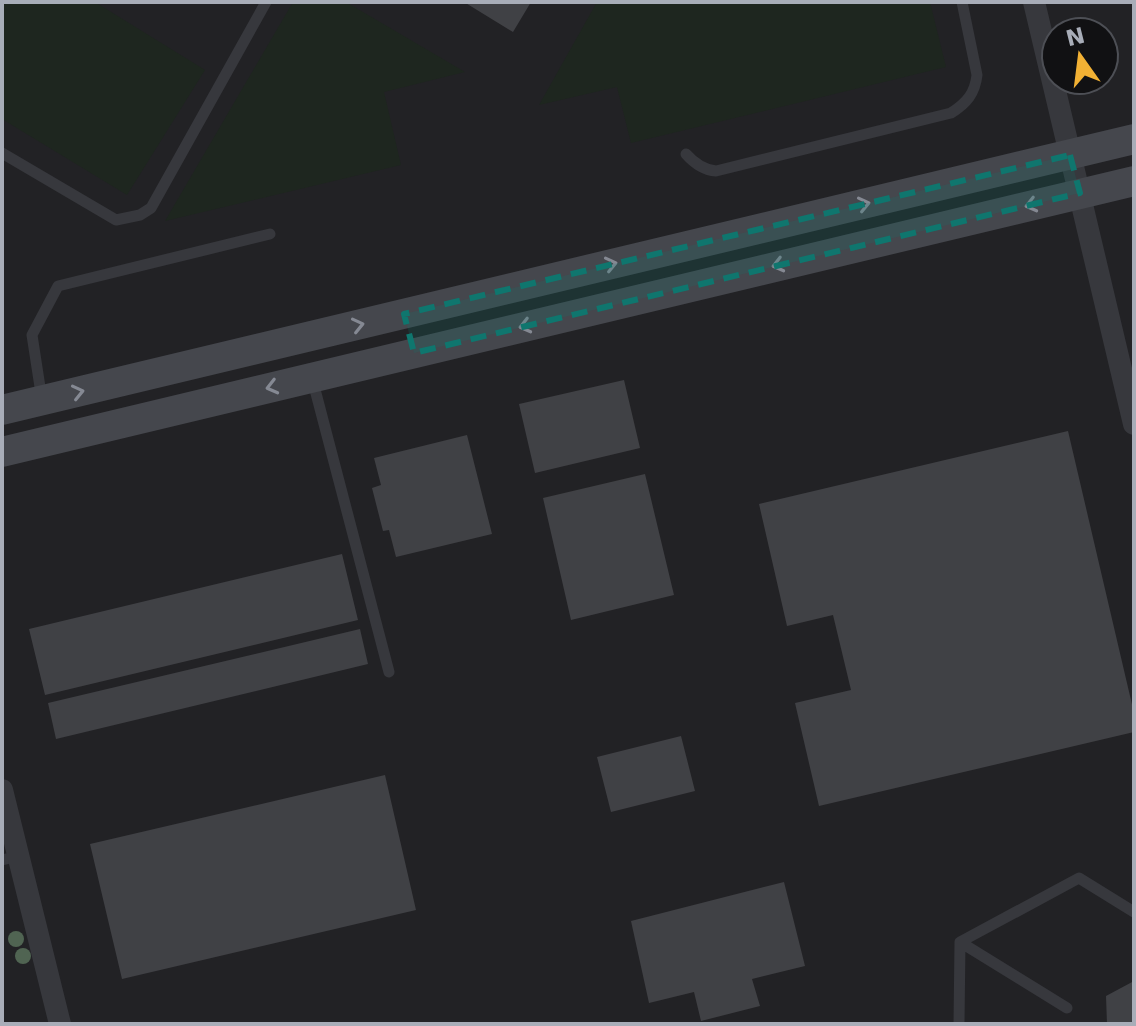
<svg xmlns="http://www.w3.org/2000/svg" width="1136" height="1026" viewBox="0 0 1136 1026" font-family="'DejaVu Sans',sans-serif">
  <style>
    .built { fill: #222225; fill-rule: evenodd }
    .green { fill: #1e261f }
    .building { fill: #404145 }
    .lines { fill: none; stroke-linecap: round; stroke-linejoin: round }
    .lane { stroke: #37383d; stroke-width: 11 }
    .street { stroke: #37383d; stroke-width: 22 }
    .secondary { stroke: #45474d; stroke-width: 30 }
    .tree { fill: #506452 }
    .oneway { stroke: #858993 }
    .marked { fill: #0f766e; fill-opacity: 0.2; stroke: #0f766e; stroke-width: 6; stroke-dasharray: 16 10; stroke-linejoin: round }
  </style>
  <rect width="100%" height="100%" fill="#161618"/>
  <!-- built -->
  <path class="built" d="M 2,2 L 1134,2 L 1134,1024 L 2,1024 ZM 1056,32 L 1104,32 L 1104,80 L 1056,80 Z"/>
  <!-- green -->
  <path class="green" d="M 2,2 L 95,2 L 205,70 L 127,195 L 2,119 Z
    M 293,2 L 346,2 L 465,72 L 384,92 L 401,165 L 165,221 Z
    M 597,2 L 930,2 L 946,67 L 631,143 L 617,87 L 539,105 Z"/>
  <!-- building -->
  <path class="building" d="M 464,2 L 531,2 L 513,32 Z
    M 624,380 L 640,448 L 535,473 L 519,404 Z
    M 1068,431 L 1134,713 L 1134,732 L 819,806 L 795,703 L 851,690 L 833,615 L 787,626 L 759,504 Z
    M 467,435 L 492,534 L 396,557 L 389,530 L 383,531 L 372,488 L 381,485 L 374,458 Z
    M 645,474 L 674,595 L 571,620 L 543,498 Z
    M 342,554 L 358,620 L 45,695 L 29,629 Z
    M 360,629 L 368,664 L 56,739 L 48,703 Z
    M 681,736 L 695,791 L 611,812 L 597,757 Z
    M 385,775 L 416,910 L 122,979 L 90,844 Z
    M 784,882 L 805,966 L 752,979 L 760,1006 L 701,1021 L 694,992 L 649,1003 L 631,921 Z
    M 1134,981 L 1134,1024 L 1107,1024 L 1106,996 Z"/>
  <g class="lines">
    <!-- lane -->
    <path class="lane" d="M 2,153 L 116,220 L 140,215 L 151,208 L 266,2
      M 686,154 C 694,163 703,170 716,171 L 951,113 C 967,103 975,93 977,75 L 962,2
      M 312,378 L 389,672
      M 42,400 L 32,335 L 58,286 L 270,234
      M 2,860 L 18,856
      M 960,942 L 1067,1008
      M 959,1024 L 960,942 L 1079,878 L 1134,912"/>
    <!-- street -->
    <path class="street" d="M 1034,2 L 1134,424
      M 2,790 L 60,1024"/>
    <!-- secondary -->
    <path class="secondary" d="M 2,410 L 1134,139
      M 2,452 L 1134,181"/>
  </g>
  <!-- trees -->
  <g class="tree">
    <circle cx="16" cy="939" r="8"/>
    <circle cx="23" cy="956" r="8"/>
  </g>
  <!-- one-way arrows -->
  <defs><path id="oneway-chevron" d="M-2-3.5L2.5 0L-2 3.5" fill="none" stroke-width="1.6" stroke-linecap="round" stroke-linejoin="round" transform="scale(2)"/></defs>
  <g class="oneway">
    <use href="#oneway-chevron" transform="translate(864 204) rotate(-13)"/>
    <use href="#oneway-chevron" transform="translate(1031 205) rotate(166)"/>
    <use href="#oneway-chevron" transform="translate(611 264) rotate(-13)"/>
    <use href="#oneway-chevron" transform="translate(778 265) rotate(166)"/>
    <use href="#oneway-chevron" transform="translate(358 325) rotate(-13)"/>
    <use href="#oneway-chevron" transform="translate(525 326) rotate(166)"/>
    <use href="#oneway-chevron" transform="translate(272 387) rotate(166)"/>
    <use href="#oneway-chevron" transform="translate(78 392) rotate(-13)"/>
  </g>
  <!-- marked area -->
  <path class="marked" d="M 1070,155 L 1080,193 L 414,353 L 404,314 Z"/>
  <!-- border -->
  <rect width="1136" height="1026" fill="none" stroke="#a8adb8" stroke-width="8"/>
  <!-- north arrow -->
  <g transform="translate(1080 56) rotate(346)"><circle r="38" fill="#111113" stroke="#4d4f55" stroke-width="2"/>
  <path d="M0-6L14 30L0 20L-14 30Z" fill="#f2b134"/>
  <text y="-12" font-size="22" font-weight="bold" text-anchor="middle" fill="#a8adb8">N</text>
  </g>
</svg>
